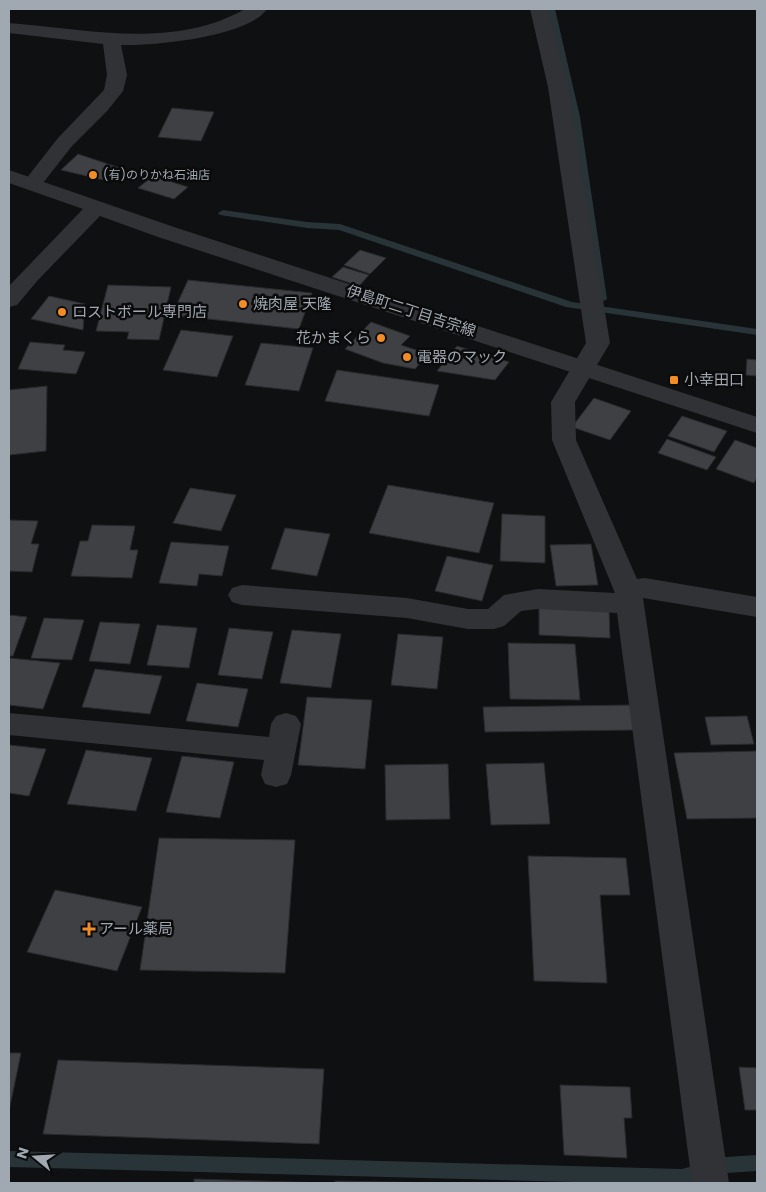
<svg xmlns="http://www.w3.org/2000/svg" width="766" height="1192" viewBox="0 0 766 1192" font-family="Poppins,'Noto Sans JP',sans-serif">
  <style>
    .lines { fill: none; stroke-linecap: round; stroke-linejoin: round }
    .stream { fill: #293439; fill-rule: evenodd }
    .building { fill: #3e4044; stroke: #292a2d }
    .minor { fill: #303236; fill-rule: evenodd }
    .tertiary { fill: #303236; fill-rule: evenodd }
    .poi-dot { fill: #f18c27; stroke: #0b0b0c; stroke-width: 2 }
    .labels { text-anchor: middle; stroke-width: 5; stroke-linejoin: round; paint-order: stroke }
    .far-poi-label { font-size: 12px; fill: #a0a9b2; stroke: #0b0b0c; text-anchor: start }
    .poi-label { font-size: 15px; fill: #a0a9b2; stroke: #0b0b0c; text-anchor: start }
    .street-label { font-size: 15px; fill: #a0a9b2; stroke: #0b0b0c }
  </style>
  <rect width="100%" height="100%" fill="#0f1011"/>
  <g class="lines">
    <!-- stream -->
    <path class="stream" d="M 547,9 L 555,9 L 580,117 L 607,299 L 602,302 L 597,299 L 571,117 Z
      M 223,210 L 307,222 L 340,224 L 572,302 L 757,329 L 757,335 L 566,307 L 339,230 L 307,228 L 220,215 L 218,213 Z
      M 9,1151 L 682,1169 L 726,1157 L 757,1155 L 757,1171 L 726,1173 L 689,1183 L 613,1183 L 9,1167 Z"/>
  </g>
  <!-- building -->
  <path class="building" d="M 172,108 L 214,112 L 201,141 L 158,137 Z
    M 78,154 L 120,168 L 108,181 L 61,170 Z
    M 153,176 L 188,187 L 174,199 L 138,188 Z
    M 360,250 L 386,258 L 370,274 L 344,265 Z
    M 343,267 L 369,275 L 359,286 L 332,277 Z
    M 188,280 L 312,293 L 299,329 L 172,315 Z
    M 108,285 L 171,287 L 159,340 L 127,339 L 129,332 L 96,331 Z
    M 49,296 L 85,304 L 83,330 L 31,319 Z
    M 371,322 L 410,336 L 401,345 L 428,354 L 415,369 L 383,363 L 345,349 Z
    M 181,330 L 233,336 L 217,377 L 163,370 Z
    M 30,342 L 65,345 L 63,350 L 85,352 L 76,374 L 18,369 Z
    M 261,343 L 313,348 L 299,391 L 245,385 Z
    M 457,346 L 509,362 L 495,380 L 437,371 Z
    M 747,359 L 757,360 L 757,376 L 746,375 Z
    M 337,370 L 439,385 L 429,416 L 325,401 Z
    M 47,386 L 46,451 L 9,455 L 9,390 Z
    M 594,398 L 631,411 L 610,440 L 572,427 Z
    M 682,416 L 727,431 L 714,452 L 668,436 Z
    M 667,439 L 716,457 L 707,470 L 658,453 Z
    M 735,440 L 757,448 L 757,477 L 754,483 L 716,469 Z
    M 388,485 L 494,503 L 479,553 L 369,533 Z
    M 190,488 L 236,495 L 221,531 L 173,523 Z
    M 502,514 L 545,516 L 545,563 L 500,561 Z
    M 9,520 L 38,521 L 31,544 L 39,544 L 32,572 L 9,571 Z
    M 92,525 L 135,526 L 130,550 L 138,550 L 132,578 L 71,576 L 80,541 L 88,541 Z
    M 285,528 L 330,534 L 317,576 L 271,569 Z
    M 171,542 L 229,546 L 222,576 L 199,574 L 197,586 L 159,583 Z
    M 591,544 L 598,585 L 556,586 L 550,545 Z
    M 447,556 L 493,565 L 482,601 L 435,591 Z
    M 539,606 L 609,610 L 610,638 L 539,635 Z
    M 9,615 L 27,617 L 13,656 L 9,656 Z
    M 44,618 L 84,620 L 72,660 L 31,658 Z
    M 100,622 L 140,624 L 130,664 L 89,661 Z
    M 157,625 L 197,628 L 189,668 L 147,665 Z
    M 229,628 L 273,632 L 262,679 L 218,675 Z
    M 292,630 L 341,634 L 331,688 L 280,683 Z
    M 398,634 L 443,637 L 437,689 L 391,685 Z
    M 508,643 L 575,644 L 580,700 L 510,699 Z
    M 9,658 L 60,663 L 43,709 L 9,705 Z
    M 95,669 L 162,676 L 150,714 L 82,707 Z
    M 197,683 L 248,689 L 238,727 L 186,721 Z
    M 307,697 L 372,700 L 365,769 L 298,765 Z
    M 631,705 L 635,730 L 485,732 L 483,707 Z
    M 747,716 L 754,744 L 711,745 L 705,717 Z
    M 9,745 L 46,749 L 29,796 L 9,793 Z
    M 86,750 L 152,758 L 136,811 L 67,804 Z
    M 757,751 L 757,818 L 687,819 L 674,753 Z
    M 182,756 L 234,762 L 220,818 L 166,812 Z
    M 544,763 L 550,824 L 491,825 L 486,764 Z
    M 448,764 L 450,819 L 386,820 L 385,765 Z
    M 159,838 L 295,840 L 285,973 L 140,970 Z
    M 528,856 L 626,858 L 630,895 L 600,895 L 607,983 L 534,981 Z
    M 55,890 L 142,907 L 117,971 L 27,952 Z
    M 9,1053 L 21,1053 L 9,1111 Z
    M 58,1060 L 324,1069 L 319,1144 L 43,1134 Z
    M 739,1067 L 757,1068 L 757,1110 L 745,1110 Z
    M 560,1085 L 630,1087 L 632,1118 L 624,1118 L 627,1158 L 564,1155 Z
    M 194,1179 L 326,1183 L 194,1183 Z
    M 335,1181 L 443,1183 L 335,1183 Z"/>
  <g class="lines">
    <!-- minor -->
    <path class="minor" d="M 245,9 L 267,9 C 248,37 154,46 121,45 L 127,75 L 123,91 L 108,110 L 72,146 L 39,188 L 32,190 L 25,188 L 22,184 L 58,138 L 104,90 L 107,75 L 103,44 L 9,33 L 9,23 C 87,29 173,50 245,9 Z
      M 530,9 L 548,9 L 568,87 L 610,343 L 575,402 L 576,440 L 637,579 L 645,578 L 757,597 L 757,617 L 643,598 L 729,1183 L 692,1183 L 617,613 L 538,609 L 521,611 L 504,626 L 494,629 L 468,629 L 407,618 L 242,605 L 232,602 L 228,595 L 232,588 L 242,585 L 407,598 L 468,609 L 488,609 L 504,595 L 538,589 L 615,593 L 552,440 L 551,402 L 586,343 L 548,87 Z
      M 9,713 L 269,737 L 271,724 L 276,716 L 286,713 L 296,716 L 301,724 L 291,775 L 287,784 L 276,787 L 265,784 L 261,775 L 264,760 L 9,735 Z"/>
    <!-- tertiary -->
    <path class="tertiary" d="M 9,170 L 174,227 L 757,417 L 757,433 L 158,237 L 100,216 L 38,280 L 17,305 L 9,307 L 9,286 L 83,209 L 9,183 Z"/>
  </g>
  <!-- markers -->
  <g class="poi-dot">
    <circle cx="93" cy="175" r="5"/>
    <circle cx="243" cy="304" r="5"/>
    <circle cx="62" cy="312" r="5"/>
    <circle cx="381" cy="338" r="5"/>
    <circle cx="407" cy="357" r="5"/>
    <rect x="669" y="375" width="10" height="10" rx="2.5"/>
    <path d="M86.5 921.5h5v5h5v5h-5v5h-5v-5h-5v-5h5z"/>
  </g>
  <g class="labels">
    <!-- far-poi labels -->
    <g class="far-poi-label">
      <text x="103" y="179">(有)のりかね石油店</text>
    </g>
    <!-- poi labels -->
    <g class="poi-label">
      <text x="253" y="309">焼肉屋 天隆</text>
      <text x="72" y="317">ロストボール専門店</text>
      <text x="371" y="343" text-anchor="end">花かまくら</text>
      <text x="417" y="362">電器のマック</text>
      <text x="684" y="385">小幸田口</text>
      <text x="99" y="934">アール薬局</text>
    </g>
    <!-- street labels -->
    <g class="street-label">
      <text transform="translate(411 311) rotate(18)" y="5">伊島町二丁目吉宗線</text>
    </g>
  </g>
  <!-- border -->
  <rect width="766" height="1192" fill="none" stroke="#a0a9b2" stroke-width="20"/>
  <!-- north arrow -->
  <g transform="translate(35 1157) rotate(288)" stroke="#0b0b0c" stroke-width="4" paint-order="stroke">
  <path d="M0-4L9 19L0 12L-9 19Z" fill="#a0a9b2"/>
  <text y="-8" font-size="14" font-weight="bold" text-anchor="middle" fill="#a0a9b2">N</text>
  </g>
</svg>
